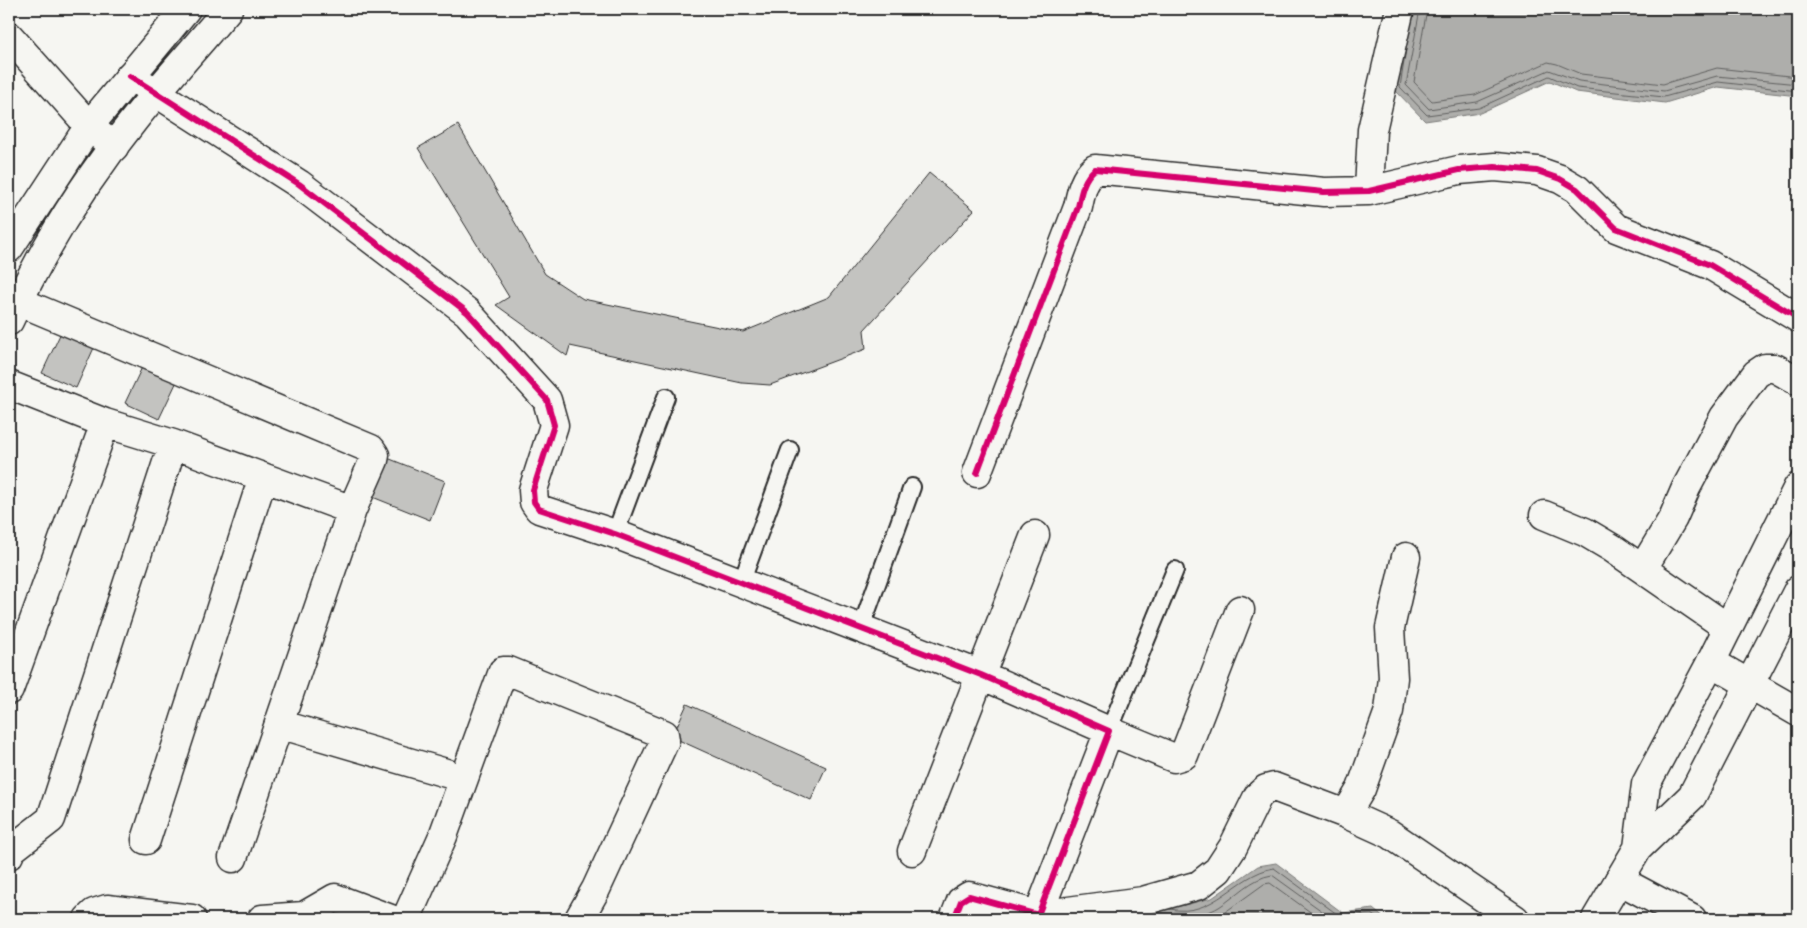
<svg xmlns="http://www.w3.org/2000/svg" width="1807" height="928" viewBox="0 0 1807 928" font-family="'Shantell Sans',sans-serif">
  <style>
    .water { fill: #aeaeab; stroke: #7a7a78 }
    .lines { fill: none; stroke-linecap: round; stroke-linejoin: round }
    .shore { stroke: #5f5f5e; stroke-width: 1 }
    .building { fill: #c3c3c0; stroke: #2b2b2b }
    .lane-casing { stroke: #2b2b2b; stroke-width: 20 }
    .street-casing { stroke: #2b2b2b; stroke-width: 31 }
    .secondary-casing { stroke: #2b2b2b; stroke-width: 31 }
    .lane { stroke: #f6f6f2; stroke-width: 16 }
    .street { stroke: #f6f6f2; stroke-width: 28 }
    .secondary { stroke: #f6f6f2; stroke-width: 28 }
    .cycleway-casing { stroke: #f6f6f2; stroke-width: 9 }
    .cycleway { stroke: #d6006c; stroke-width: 6 }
  </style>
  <rect width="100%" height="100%" fill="#f6f6f2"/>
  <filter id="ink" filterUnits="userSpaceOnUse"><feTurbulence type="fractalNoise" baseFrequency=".02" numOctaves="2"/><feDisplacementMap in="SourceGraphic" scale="10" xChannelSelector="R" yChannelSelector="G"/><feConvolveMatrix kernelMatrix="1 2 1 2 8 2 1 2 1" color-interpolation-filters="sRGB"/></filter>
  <g filter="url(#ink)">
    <!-- water -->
    <path class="water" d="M 1409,9 L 1798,9 L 1798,96 L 1718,87 L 1665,103 L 1576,92 L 1550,81 L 1480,113 L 1425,121 L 1394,89 Z
      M 1276,863 L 1343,913 L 1373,909 L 1385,919 L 1125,919 L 1152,899 L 1180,906 L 1212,898 L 1258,866 Z"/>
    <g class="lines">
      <!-- shore -->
      <path class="shore" d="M 1420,9 L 1406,85 L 1429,109 L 1477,102 L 1549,70 L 1579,81 L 1664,91 L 1717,76 L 1798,84
        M 1427,9 L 1414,82 L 1432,101 L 1475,95 L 1548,62 L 1557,64 L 1581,74 L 1663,84 L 1717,68 L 1798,77
        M 1406,49 L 1400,87 L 1427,115 L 1479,108 L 1549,76 L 1577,88 L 1664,97 L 1718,82 L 1798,91
        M 1170,909 C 1214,919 1236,874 1274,868 L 1341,917 L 1371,914 L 1378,919
        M 1158,912 C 1177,917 1201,918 1219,907 C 1237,896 1251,878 1272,875 L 1333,919
        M 1205,919 L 1221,915 L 1264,884 L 1270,883 L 1320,919"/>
    </g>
    <!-- building -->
    <path class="building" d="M 458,125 L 545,274 L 583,299 L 743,332 L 829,297 L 929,173 L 974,210 L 864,330 L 866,349 L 770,385 L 742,383 L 570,346 L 567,356 L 496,305 L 509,297 L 418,148 Z
      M 64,326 L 97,341 L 76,388 L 42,373 Z
      M 145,361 L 179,377 L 159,419 L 125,403 Z
      M 380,455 L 445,481 L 430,520 L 365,494 Z
      M 687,704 L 826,767 L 811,800 L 672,737 Z"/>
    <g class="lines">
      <defs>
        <path id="lane" d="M 615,534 L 666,397
          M 741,583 L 790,450
          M 861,628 L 912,487
          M 1109,731 L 1175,570"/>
        <path id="street" d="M 9,36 L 89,126 L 114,147
          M 130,76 L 299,184 L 467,312 L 547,400 L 554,425 L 533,490 L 534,502 L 539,509 L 615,534 L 981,675 L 1109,731 L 1038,915 L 969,896 L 961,901 L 954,919
          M 1369,191 L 1372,130 L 1400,9
          M 18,301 L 371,449 L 375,455 L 374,460 L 352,510
          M 9,385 L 105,423 L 173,444 L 352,510 L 233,858
          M 977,473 L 1078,207 C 1081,193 1083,179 1095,169 L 1324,192 L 1369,191 L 1459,170 L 1495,167 L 1537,171 L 1560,179 L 1577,189 L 1616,228 L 1710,265 L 1798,318
          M 1544,515 L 1585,532 L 1612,548 L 1728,628
          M 1643,568 L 1673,518 L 1686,488 L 1724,417 L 1756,374 L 1765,368 L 1775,368 L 1798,381
          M 1711,662 L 1798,712
          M 9,690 L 105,423
          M 279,724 L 446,773
          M 1109,731 L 1174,758 L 1184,755 L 1240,610
          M 1346,814 L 1361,789 L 1389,711 L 1393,678 L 1390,628 L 1406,557
          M 146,840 L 263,477
          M 912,851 L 1035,535
          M 9,855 L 11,850 L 51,819 L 173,444
          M 1619,880 L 1692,919
          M 1038,915 L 1143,901 L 1199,885 L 1218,870 L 1233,847 L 1258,796 L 1266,789 L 1274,787 L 1346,814 L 1390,834 L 1515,919
          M 304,916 L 335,898 L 391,919
          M 88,919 L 94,913 L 107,909 L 192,919
          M 262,919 L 304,916 L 303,919
          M 406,919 L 443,836 L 503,671 L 509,671 L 664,734 L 665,740 L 596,889 L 579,919"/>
        <path id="secondary" d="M 9,248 L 89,126 L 186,9
          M 9,321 C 42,250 85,181 134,120 C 164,82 197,46 228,9
          M 1638,848 L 1646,784 L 1711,662 L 1798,487
          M 1596,919 L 1638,848 L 1692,796 L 1798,590"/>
      </defs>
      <!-- lane casing -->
      <use href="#lane" class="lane-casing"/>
      <!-- street casing -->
      <use href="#street" class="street-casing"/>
      <!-- secondary casing -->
      <use href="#secondary" class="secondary-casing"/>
      <!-- lane -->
      <use href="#lane" class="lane"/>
      <!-- street -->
      <use href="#street" class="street"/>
      <!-- secondary -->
      <use href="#secondary" class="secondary"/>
      <defs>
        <path id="cycleway" d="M 130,76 L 299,184 L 467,312 L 547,400 L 554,425 L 533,490 L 534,502 L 539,509 L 615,534 L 981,675 L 1109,731 L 1038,915 L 969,896 L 961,901 L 954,919
          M 977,473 L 1078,207 C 1081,193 1083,179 1095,169 L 1324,192 L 1369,191 L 1459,170 L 1495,167 L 1537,171 L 1560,179 L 1577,189 L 1616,228 L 1710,265 L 1798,318"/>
      </defs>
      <!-- cycleway casing -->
      <use href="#cycleway" class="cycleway-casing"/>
      <!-- cycleway -->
      <use href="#cycleway" class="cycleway"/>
    </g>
  </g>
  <!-- margin -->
  <rect width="1807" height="928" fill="none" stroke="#f6f6f2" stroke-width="30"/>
  <rect x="15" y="15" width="1777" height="898" fill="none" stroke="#2b2b2b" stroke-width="2" filter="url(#ink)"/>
</svg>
